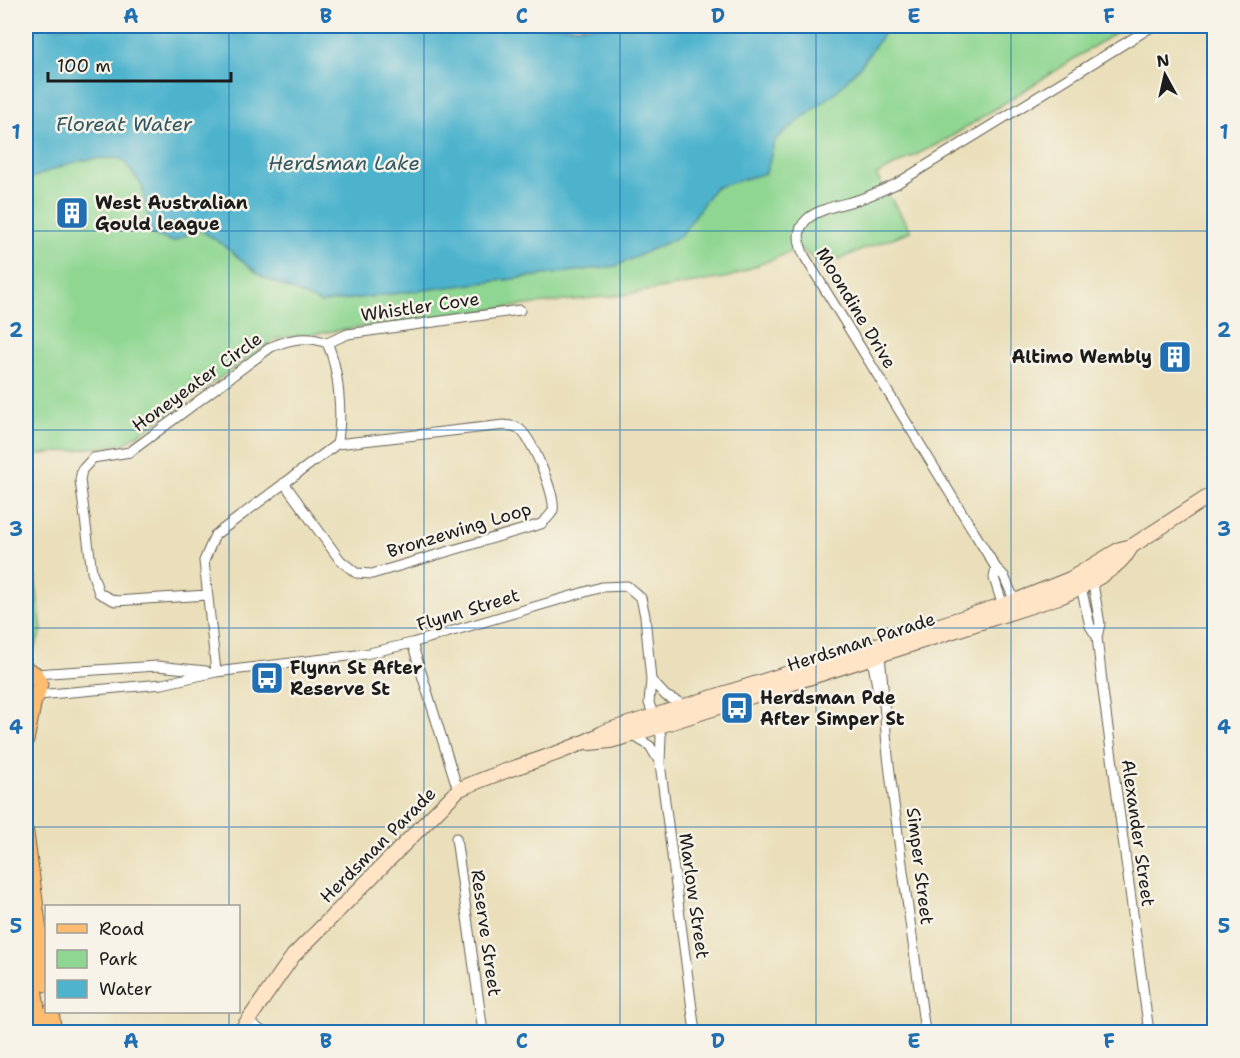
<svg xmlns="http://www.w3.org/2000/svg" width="1240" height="1058" viewBox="0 0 1240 1058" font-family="'Shantell Sans',sans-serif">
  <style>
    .green { fill: #8ed691; stroke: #557956; stroke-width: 1.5 }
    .water { fill: #4eb3cd; stroke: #356874; stroke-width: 1.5 }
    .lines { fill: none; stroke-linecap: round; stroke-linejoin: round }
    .minor-casing { stroke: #646053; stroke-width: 11 }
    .secondary-casing { stroke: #646053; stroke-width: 16 }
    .primary-casing { stroke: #646053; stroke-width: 17 }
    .minor { stroke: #fff; stroke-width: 9 }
    .secondary { stroke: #ffe4c6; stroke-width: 14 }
    .primary { stroke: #febc70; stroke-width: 15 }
    .grid { fill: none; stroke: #1f6fb2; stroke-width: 1.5; stroke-opacity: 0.55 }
    .labels { text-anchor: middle; stroke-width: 5; stroke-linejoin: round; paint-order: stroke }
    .poi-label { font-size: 18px; font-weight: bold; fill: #1c1c1c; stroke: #f7f3e8; text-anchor: start }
    .street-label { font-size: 18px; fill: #1c1c1c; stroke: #f7f3e8 }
    .water-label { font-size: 20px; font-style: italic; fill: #305863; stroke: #f7f3e8 }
    .neatline { fill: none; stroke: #1f6fb2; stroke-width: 2 }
    .grid-label { font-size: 20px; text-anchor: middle; font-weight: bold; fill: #1f6fb2 }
  </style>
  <rect width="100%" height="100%" fill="#f7f3e8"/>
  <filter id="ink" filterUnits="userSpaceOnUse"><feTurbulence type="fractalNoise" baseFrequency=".0167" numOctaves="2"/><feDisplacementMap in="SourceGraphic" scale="12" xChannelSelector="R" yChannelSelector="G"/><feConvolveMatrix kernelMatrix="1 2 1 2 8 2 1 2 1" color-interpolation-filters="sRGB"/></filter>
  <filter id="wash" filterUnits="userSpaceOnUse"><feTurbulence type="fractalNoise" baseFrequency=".008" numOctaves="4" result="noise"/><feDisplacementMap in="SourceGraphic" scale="24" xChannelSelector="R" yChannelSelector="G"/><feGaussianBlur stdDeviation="1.35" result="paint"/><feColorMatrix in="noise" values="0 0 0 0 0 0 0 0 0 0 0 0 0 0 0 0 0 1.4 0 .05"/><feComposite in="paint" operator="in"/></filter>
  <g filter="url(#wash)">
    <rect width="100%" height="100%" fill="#eadfba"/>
    <!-- green -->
    <path class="green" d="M 26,26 L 1126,26 L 949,138 L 876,175 L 911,231 L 821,266 L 800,248 L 729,277 L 622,295 L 526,305 L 276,339 L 124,444 L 26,456 Z
      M 26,512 L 42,631 L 26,665 Z"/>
    <!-- water -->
    <path class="water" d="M 26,26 L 889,26 L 862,64 L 837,91 L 775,140 L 766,173 L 714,188 L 681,236 L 616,266 L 320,303 L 261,276 L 222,244 L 199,229 L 173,242 L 151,234 L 142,186 L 122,159 C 85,155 58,166 26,181 Z"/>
  </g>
  <g filter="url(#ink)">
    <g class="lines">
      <defs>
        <path id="minor" d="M 327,343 L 348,334 L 520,310
          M 284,483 L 340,560 L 356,573 L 372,574 L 541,524 C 545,520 551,516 553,510 C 556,496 531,435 518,428 C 515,426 508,426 504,425 L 337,444
          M 996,568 L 994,578 L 1004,609
          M 1092,578 L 1100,624 L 1097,637 L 1103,691 L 1149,1032
          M 1080,583 L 1090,626 L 1097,637
          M 207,595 L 115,601 L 99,593 L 92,572 L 80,480 L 82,470 L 93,458 L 130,452 L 271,347 C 290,339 308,335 327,343 C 339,368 343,418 337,444 L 215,535 L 204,561 L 216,672
          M 1017,606 L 1004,576 L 996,568 L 805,257 C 783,214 827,209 857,200 C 870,196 883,190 896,184 L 1153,26
          M 412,643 L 458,790
          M 879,652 C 885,687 884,720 888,756 C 899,848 913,940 925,1032
          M 871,653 L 878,692 L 883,703
          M 35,674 L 157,666 L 206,671
          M 651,680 L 666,696 L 685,705
          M 38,695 L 162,684 L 216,672 L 365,654 L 412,643 L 602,587 L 627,586 L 641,598 L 645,616 L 651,680 L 649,703 L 661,736 L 660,763 L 695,1032
          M 632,735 L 650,746 L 660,763
          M 456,838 L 483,1032
          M 248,1021 L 263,1032"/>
        <path id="secondary" d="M 590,743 L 610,741 L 632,735 L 1062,596 C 1088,584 1118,571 1132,546
          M 240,1032 L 293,956 L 458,790 C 506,767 560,757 606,731 L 1015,601 L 1070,579 L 1120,549 L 1132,546 L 1214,493"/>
        <path id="primary" d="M 26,669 L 35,674 L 40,684 L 36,698 L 26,704
          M 26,741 L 34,700
          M 26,833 L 46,984
          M 26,926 L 40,1032
          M 51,1012 L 54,1032"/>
      </defs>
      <!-- minor casing -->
      <use href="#minor" class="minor-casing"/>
      <!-- secondary casing -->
      <use href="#secondary" class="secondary-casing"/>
      <!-- primary casing -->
      <use href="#primary" class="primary-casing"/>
      <!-- minor -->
      <use href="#minor" class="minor"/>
      <!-- secondary -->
      <use href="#secondary" class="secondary"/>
      <!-- primary -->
      <use href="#primary" class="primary"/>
    </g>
  </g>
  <!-- grid -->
  <path class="grid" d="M 229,26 L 229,906M 424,26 L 424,1032M 620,26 L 620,1032M 816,26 L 816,1032M 1011,26 L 1011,1032M 26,231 L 1214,231M 26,430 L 1214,430M 26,628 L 1214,628M 26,827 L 1214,827M 229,1012 L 229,1032"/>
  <!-- icons -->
  <defs>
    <symbol id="building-square" viewBox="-11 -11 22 22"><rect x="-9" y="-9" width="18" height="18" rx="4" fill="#1f6fb2" stroke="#f7f3e8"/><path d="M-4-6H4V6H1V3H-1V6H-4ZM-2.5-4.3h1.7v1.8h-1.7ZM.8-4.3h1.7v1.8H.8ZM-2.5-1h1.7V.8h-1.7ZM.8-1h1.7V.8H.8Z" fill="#fff"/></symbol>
    <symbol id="bus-square" viewBox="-11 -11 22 22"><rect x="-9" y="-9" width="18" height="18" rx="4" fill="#1f6fb2" stroke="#f7f3e8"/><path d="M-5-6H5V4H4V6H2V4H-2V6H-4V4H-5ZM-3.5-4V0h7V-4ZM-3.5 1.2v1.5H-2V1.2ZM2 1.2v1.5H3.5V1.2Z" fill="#fff"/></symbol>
  </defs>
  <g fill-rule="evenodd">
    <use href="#building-square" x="53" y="194" width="38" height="38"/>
    <use href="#building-square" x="1156" y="338" width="38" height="38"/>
    <use href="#bus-square" x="248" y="659" width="38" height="38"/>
    <use href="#bus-square" x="718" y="689" width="38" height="38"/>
  </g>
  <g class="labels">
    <!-- poi labels -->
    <g class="poi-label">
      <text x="95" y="209">West Australian<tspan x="95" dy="21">Gould league</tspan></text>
      <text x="1152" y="363" text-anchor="end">Altimo Wembly</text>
      <text x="290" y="674">Flynn St After<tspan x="290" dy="21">Reserve St</tspan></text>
      <text x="760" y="704">Herdsman Pde<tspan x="760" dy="21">After Simper St</tspan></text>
    </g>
    <!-- street labels -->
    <g class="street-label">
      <text transform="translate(420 307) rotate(-8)" y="6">Whistler Cove</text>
      <text transform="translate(856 308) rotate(59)" y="6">Moondine Drive</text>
      <text transform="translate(197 382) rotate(-36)" y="6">Honeyeater Circle</text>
      <text transform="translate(459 530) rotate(-17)" y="6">Bronzewing Loop</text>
      <text transform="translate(468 610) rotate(-17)" y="6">Flynn Street</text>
      <text transform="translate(861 642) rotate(-18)" y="6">Herdsman Parade</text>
      <text transform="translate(1138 833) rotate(82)" y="6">Alexander Street</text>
      <text transform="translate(378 845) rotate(-45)" y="6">Herdsman Parade</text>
      <text transform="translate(920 866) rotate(83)" y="6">Simper Street</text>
      <text transform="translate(694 896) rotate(82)" y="6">Marlow Street</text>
      <text transform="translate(486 933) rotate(82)" y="6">Reserve Street</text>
    </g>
    <!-- water labels -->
    <g class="water-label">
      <text x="124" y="131">Floreat Water</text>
      <text x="344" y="170">Herdsman Lake</text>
    </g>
  </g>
  <!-- margin -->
  <rect width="1240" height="1058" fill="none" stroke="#f7f3e8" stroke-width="66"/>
  <!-- legend -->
  <rect x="45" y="905" width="195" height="108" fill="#f7f3e8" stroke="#9f9d96" stroke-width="1.5"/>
  <rect x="57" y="924" width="30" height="9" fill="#febc70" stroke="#9f9d96" stroke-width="1.5"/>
  <text x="99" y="935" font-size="18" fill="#1c1c1c">Road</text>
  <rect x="57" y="950" width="30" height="18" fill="#8ed691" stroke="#9f9d96" stroke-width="1.5"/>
  <text x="99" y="965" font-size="18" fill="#1c1c1c">Park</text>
  <rect x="57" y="980" width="30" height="18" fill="#4eb3cd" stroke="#9f9d96" stroke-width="1.5"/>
  <text x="99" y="995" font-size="18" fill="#1c1c1c">Water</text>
  <!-- north arrow -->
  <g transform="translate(1165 75) rotate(352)" stroke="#f7f3e8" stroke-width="4.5" paint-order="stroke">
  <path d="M0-4.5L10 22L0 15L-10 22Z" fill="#1c1c1c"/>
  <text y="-9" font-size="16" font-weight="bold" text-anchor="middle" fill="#1c1c1c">N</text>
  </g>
  <!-- scale -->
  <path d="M48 72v9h183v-9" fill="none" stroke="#1c1c1c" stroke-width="3"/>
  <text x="57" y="72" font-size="18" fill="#1c1c1c" stroke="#f7f3e8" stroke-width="4.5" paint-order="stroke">100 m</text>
  <rect x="33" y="33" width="1174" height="992" class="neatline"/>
  <g class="grid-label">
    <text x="131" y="23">A</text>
    <text x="326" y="23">B</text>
    <text x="522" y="23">C</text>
    <text x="718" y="23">D</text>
    <text x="914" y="23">E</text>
    <text x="1109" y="23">F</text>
    <text x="16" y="139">1</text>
    <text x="1224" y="139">1</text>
    <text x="16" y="337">2</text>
    <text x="1224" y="337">2</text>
    <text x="16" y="536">3</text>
    <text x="1224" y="536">3</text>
    <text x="16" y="734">4</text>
    <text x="1224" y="734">4</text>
    <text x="16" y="933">5</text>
    <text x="1224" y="933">5</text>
    <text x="131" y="1048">A</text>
    <text x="326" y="1048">B</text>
    <text x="522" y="1048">C</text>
    <text x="718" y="1048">D</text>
    <text x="914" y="1048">E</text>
    <text x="1109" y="1048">F</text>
  </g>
</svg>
